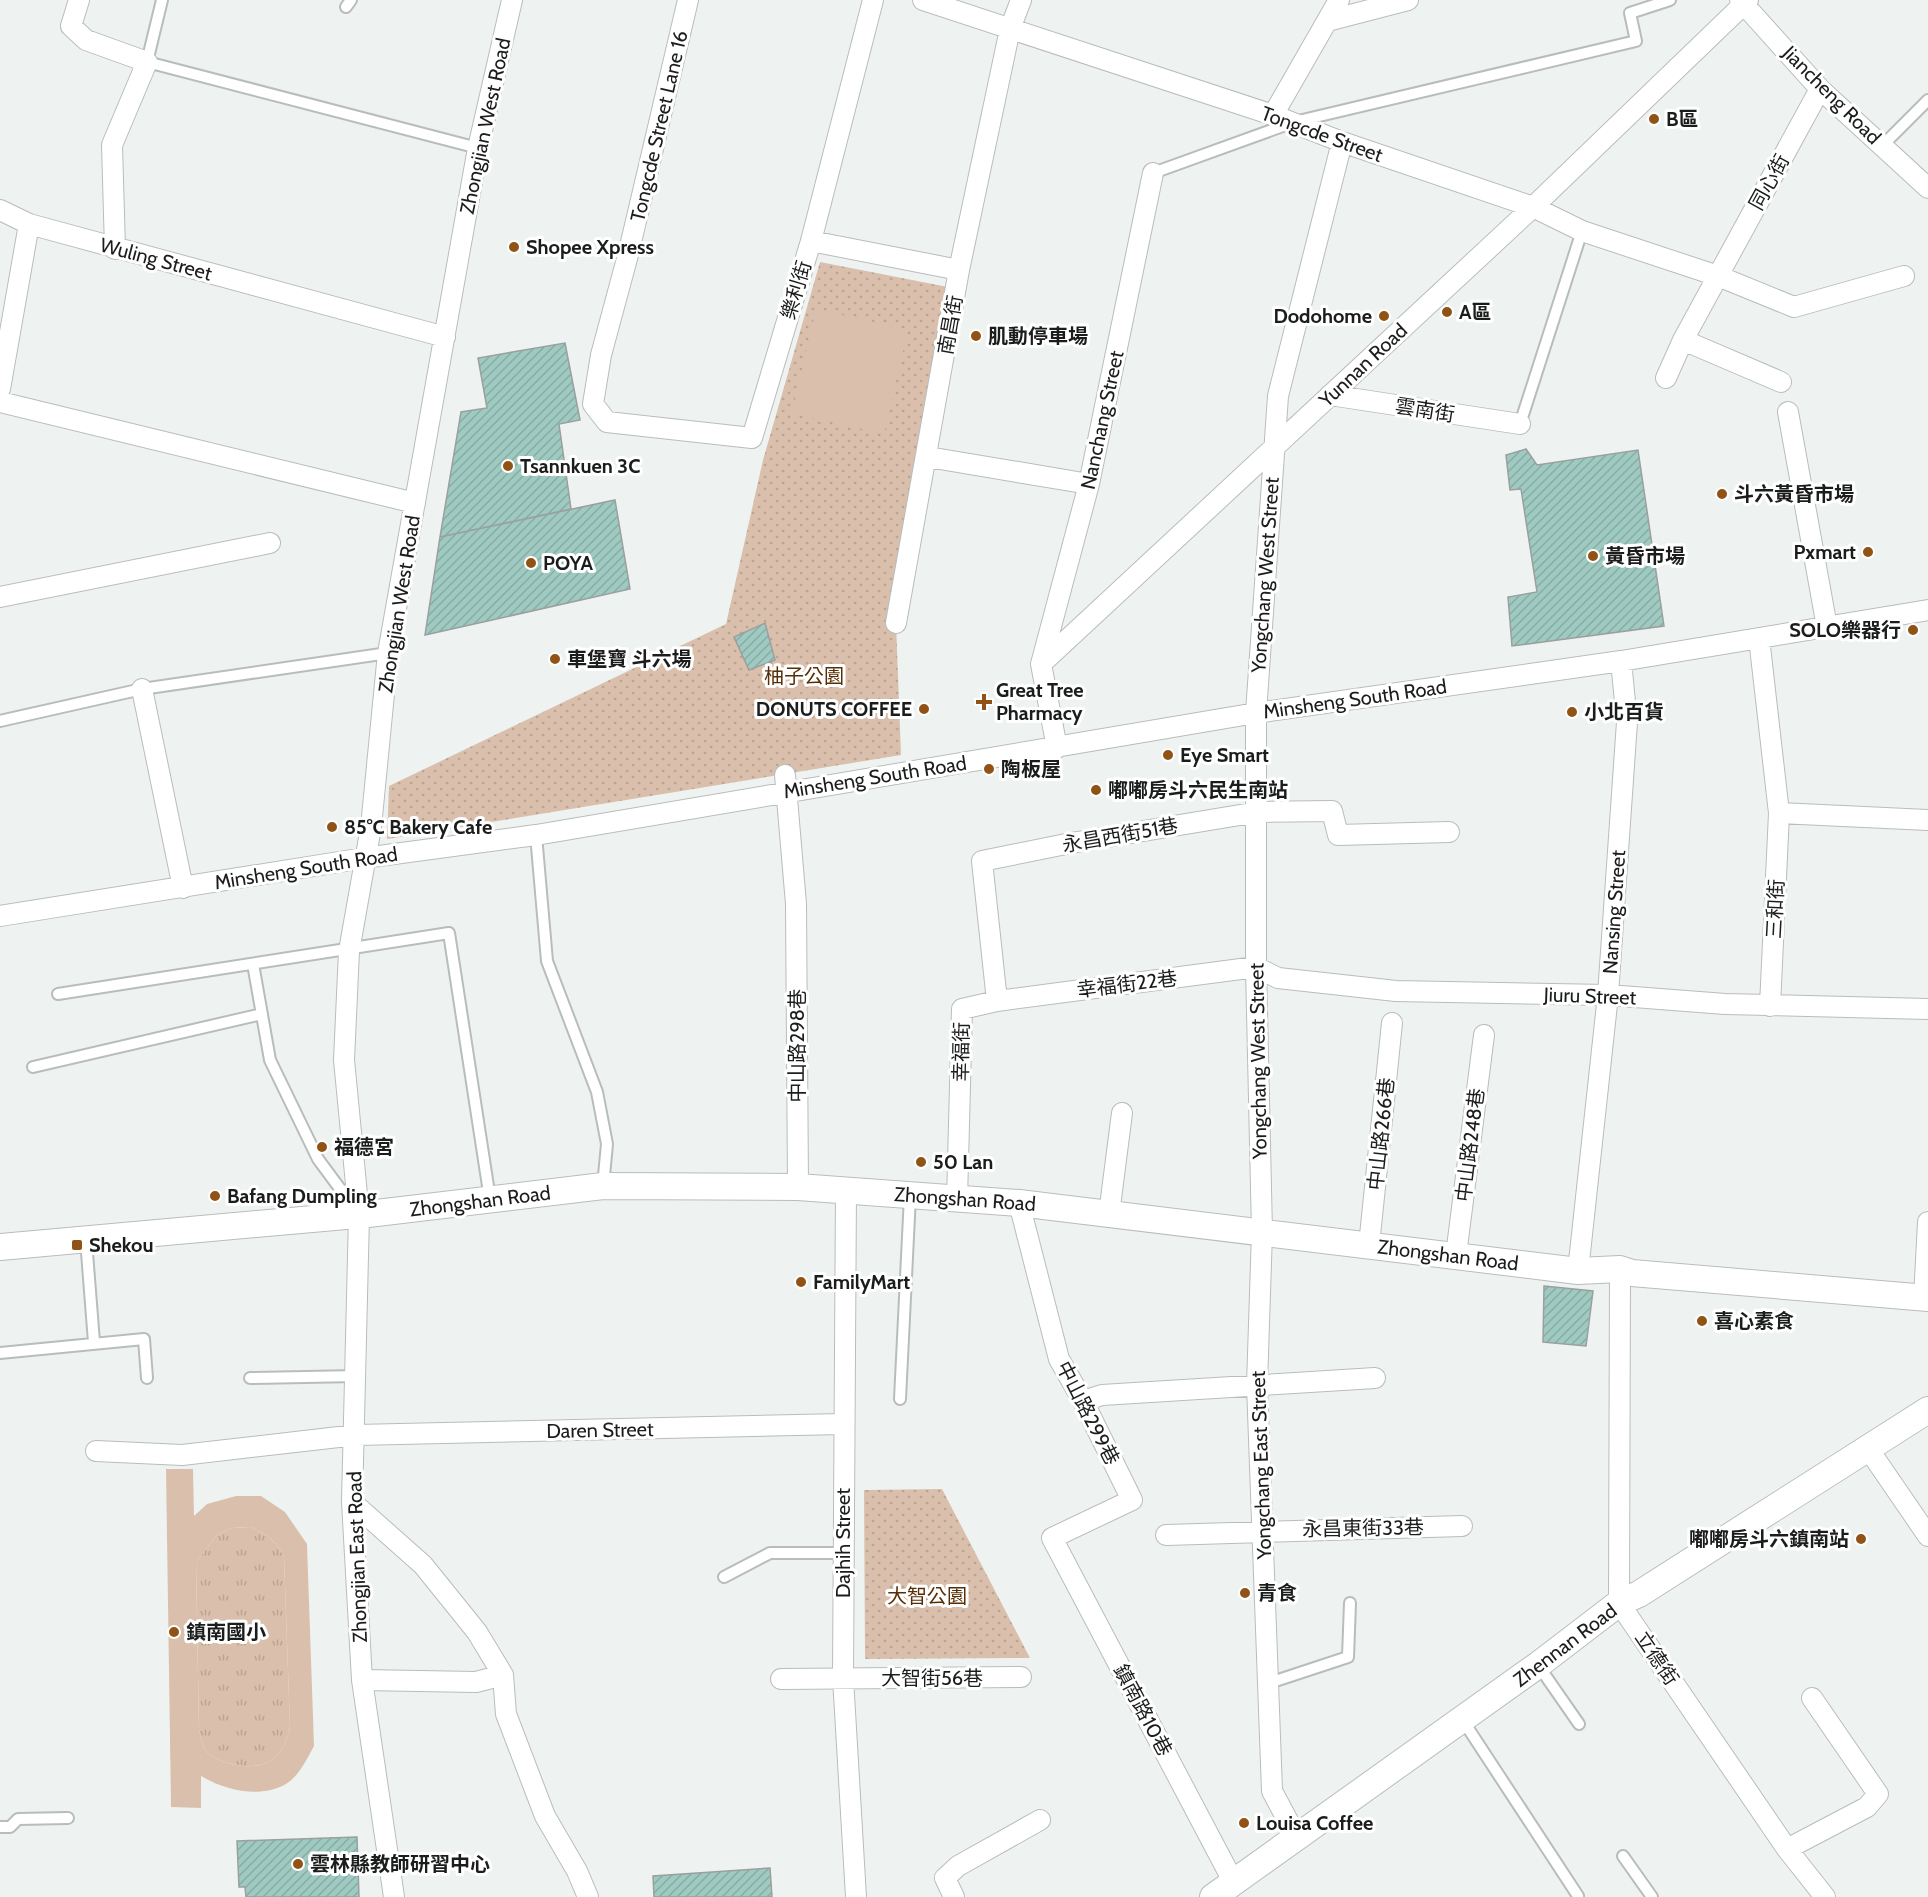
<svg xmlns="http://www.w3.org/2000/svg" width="1928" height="1897" viewBox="0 0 1928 1897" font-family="Cabin,'Noto Sans TC',sans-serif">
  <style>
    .grass { fill: url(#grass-tufts) }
    .park { fill: url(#park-dots) }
    .pitch { fill: #dac0ac; fill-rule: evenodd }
    .building { fill: url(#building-hatch); stroke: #9b9f9e; stroke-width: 1.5 }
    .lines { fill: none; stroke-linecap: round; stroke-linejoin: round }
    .service-casing { stroke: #b8bdbc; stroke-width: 14 }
    .minor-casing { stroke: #b8bdbc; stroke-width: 22 }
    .tertiary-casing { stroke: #b8bdbc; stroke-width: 28 }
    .service { stroke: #fff; stroke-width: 10 }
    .minor { stroke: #fff; stroke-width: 20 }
    .tertiary { stroke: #fff; stroke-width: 26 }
    .poi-dot { fill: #905315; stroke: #fff; stroke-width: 2 }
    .labels { text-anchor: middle; stroke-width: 6; stroke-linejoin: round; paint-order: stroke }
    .street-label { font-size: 20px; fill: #1b1c1c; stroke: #fff }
    .poi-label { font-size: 20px; font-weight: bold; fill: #1b1c1c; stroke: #fff; text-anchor: start }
    .park-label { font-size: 20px; fill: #582f05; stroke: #fff }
  </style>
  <defs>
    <pattern id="grass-tufts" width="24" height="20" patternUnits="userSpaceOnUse" patternTransform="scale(1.5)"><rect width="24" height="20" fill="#dac0ac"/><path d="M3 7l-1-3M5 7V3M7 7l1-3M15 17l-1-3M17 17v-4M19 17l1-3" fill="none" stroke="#baa493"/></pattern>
    <pattern id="park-dots" width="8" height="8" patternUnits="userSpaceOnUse" patternTransform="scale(1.5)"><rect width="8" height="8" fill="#dac0ac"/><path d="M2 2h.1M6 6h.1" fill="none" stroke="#baa493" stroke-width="1.8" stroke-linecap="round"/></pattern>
    <pattern id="building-hatch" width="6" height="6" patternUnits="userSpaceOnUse" patternTransform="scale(1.5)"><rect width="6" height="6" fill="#9fcac1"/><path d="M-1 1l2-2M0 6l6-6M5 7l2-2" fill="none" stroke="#88ada5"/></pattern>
  </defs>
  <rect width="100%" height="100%" fill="#eef3f2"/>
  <!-- grass -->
  <path class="grass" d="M 250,1527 C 267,1534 276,1540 284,1557 L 290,1727 C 283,1759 265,1772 232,1764 C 223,1762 214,1759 207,1752 C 202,1747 201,1736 199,1730 L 196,1562 L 217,1535 L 232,1528 Z"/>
  <!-- park -->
  <path class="park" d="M 820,262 L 948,287 L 896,623 L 901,755 L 387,839 L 389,786 L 726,624 L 763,460 Z
    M 942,1489 L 1030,1658 L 865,1659 L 864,1490 Z"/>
  <!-- pitch -->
  <path class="pitch" d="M 816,309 L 908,330 L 884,434 L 792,413 Z
    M 166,1469 L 193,1469 L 194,1516 L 207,1504 L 236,1496 L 261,1496 L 285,1512 L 307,1544 L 314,1746 C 307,1759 299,1776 286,1784 C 260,1799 224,1790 201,1776 L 201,1808 L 171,1807 ZM 250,1527 C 267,1534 276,1540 284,1557 L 290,1727 C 283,1759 265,1772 232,1764 C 223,1762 214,1759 207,1752 C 202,1747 201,1736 199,1730 L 196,1562 L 217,1535 L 232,1528 Z"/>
  <!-- building -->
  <path class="building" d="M 565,343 L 580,420 L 559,424 L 571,509 L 440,537 L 461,412 L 487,408 L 478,358 Z
    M 1526,449 L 1537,465 L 1638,450 L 1664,626 L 1512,646 L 1508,597 L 1537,592 L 1521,489 L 1510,490 L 1506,455 Z
    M 615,500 L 630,589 L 425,635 L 440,537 Z
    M 765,623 L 775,660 L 749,670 L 734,637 Z
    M 1544,1286 L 1593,1291 L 1586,1346 L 1543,1342 Z
    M 357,1837 L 359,1897 L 246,1897 L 245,1887 L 239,1887 L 237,1841 Z
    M 770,1868 L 772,1897 L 654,1897 L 653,1876 Z"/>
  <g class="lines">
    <defs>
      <path id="service" d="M 162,0 L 147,62 L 478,148
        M 346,7 L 351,0
        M 1882,146 L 1928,100
        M 1153,173 L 1294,122 L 1636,41 L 1630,13 L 1670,0
        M 1520,424 L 1582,231
        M 0,721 L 142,689 L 388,653
        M 536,835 L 547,961 L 597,1092 L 607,1144 L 603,1186
        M 253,964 L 270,1060 L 318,1159 L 355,1209
        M 58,994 L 449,933 L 490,1199
        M 33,1067 L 262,1014
        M 86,1240 L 94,1342
        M 0,1353 L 144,1339 L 147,1378
        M 250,1378 L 357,1376
        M 900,1399 L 910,1196
        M 724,1577 L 770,1553 L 843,1553
        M 1538,1665 L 1579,1724
        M 1269,1683 L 1348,1657 L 1350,1603
        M 1462,1719 L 1578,1896
        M 0,1827 L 10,1827 L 18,1819 L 68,1818
        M 1623,1856 L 1652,1897"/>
      <path id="minor" d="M 79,0 L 71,26 L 86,40 L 147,62 L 112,145 L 115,249
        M 688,0 L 628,255 L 601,355 L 593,404 L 607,422 L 752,438 L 811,241 L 873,0
        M 923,0 L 1273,115 L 1342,142 L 1533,207 L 1582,231 L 1718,276 L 1794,307 L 1904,276
        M 1740,0 L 1820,89 L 1928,188
        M 1327,21 L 1408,0
        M 1273,115 L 1339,0
        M 0,210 L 29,224
        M 811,241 L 959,270
        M 1683,340 L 1781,382
        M 1666,378 L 1683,340 L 1820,89
        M 0,389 L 29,224 L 445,337
        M 1330,395 L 1520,424
        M 0,402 L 415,503
        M 1788,412 L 1827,627
        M 928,457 L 1089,484
        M 0,597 L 270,543
        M 896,623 L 959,270 L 1010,29 L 1021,0
        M 1759,638 L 1779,813 L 1770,1006
        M 1041,664 L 1533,207 L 1748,0
        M 142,689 L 183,888
        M 1057,748 L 1041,664 L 1089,484 L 1153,173
        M 785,775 L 796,904 L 798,1187
        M 1779,813 L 1928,820
        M 0,916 L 364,858 L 536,835 L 1256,713 L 1621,661 L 1928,610
        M 997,1001 L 1256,967 L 1278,978 L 1396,991 L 1608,995 L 1725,1004 L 1928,1009
        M 846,1189 L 843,1678 L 856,1897
        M 957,1200 L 962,1009 L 997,1001 L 982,861 L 1071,843 L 1258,812 L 1332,811 L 1338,835 L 1449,832
        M 1019,1203 L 1059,1359 L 1083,1401 L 1132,1500 L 1052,1538 L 1234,1883
        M 1109,1214 L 1122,1113
        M 1369,1245 L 1392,1023
        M 1456,1255 L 1484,1035
        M 1620,1269 L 1619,1603 L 1787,1849 L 1825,1897
        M 1578,1271 L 1608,995 L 1627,722 L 1621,661
        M 1924,1298 L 1928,1222
        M 1083,1401 L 1102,1395 L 1375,1378
        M 1867,1447 L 1928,1536
        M 96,1451 L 182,1455 L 356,1435 L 843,1424
        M 352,1502 L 423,1565 L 477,1632 L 503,1675 L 506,1714 L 545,1816 L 577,1871 L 588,1897
        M 1166,1535 L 1462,1526
        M 781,1679 L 1021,1677
        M 362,1680 L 476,1682 L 503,1675
        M 1296,1836 L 1272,1791 L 1257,1385 L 1262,1232 L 1256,967 L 1256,713 L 1278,396 L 1342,142
        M 1787,1849 L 1867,1807 L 1878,1794 L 1812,1698
        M 394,1897 L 362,1680 L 352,1502 L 359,1215 L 344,1060 L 349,951 L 371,827 L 388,653 L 478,148 L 512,0
        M 954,1897 L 945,1878 L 958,1866 L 1040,1820"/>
      <path id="tertiary" d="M 0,1247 L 368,1214 L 603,1186 L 798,1187 L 1019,1203 L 1578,1271 L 1620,1269 L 1632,1273 L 1928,1298
        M 1213,1897 L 1538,1665 L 1619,1603 L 1639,1594 L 1928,1410"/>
    </defs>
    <!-- service casing -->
    <use href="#service" class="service-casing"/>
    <!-- minor casing -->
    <use href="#minor" class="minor-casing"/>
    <!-- tertiary casing -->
    <use href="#tertiary" class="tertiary-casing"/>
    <!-- service -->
    <use href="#service" class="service"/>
    <!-- minor -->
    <use href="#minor" class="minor"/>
    <!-- tertiary -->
    <use href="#tertiary" class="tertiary"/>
  </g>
  <!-- markers -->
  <g class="poi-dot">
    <circle cx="1654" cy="119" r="6"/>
    <circle cx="514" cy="247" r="6"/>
    <circle cx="1447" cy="312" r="6"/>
    <circle cx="1384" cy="316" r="6"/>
    <circle cx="976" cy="336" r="6"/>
    <circle cx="508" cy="466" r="6"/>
    <circle cx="1722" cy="494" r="6"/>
    <circle cx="1868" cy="552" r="6"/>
    <circle cx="1593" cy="556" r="6"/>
    <circle cx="531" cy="563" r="6"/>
    <circle cx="1913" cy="630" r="6"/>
    <circle cx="555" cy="659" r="6"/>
    <path d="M981 693h6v6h6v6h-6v6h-6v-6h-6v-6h6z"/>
    <circle cx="924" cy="709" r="6"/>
    <circle cx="1572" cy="712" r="6"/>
    <circle cx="1168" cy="755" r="6"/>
    <circle cx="989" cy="769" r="6"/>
    <circle cx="1096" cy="790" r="6"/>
    <circle cx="332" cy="827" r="6"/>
    <circle cx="322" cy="1147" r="6"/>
    <circle cx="921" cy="1162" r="6"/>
    <circle cx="215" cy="1196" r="6"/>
    <rect x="71" y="1239" width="12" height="12" rx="3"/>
    <circle cx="801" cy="1282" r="6"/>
    <circle cx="1702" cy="1321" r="6"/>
    <circle cx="1861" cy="1539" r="6"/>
    <circle cx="1245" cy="1593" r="6"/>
    <circle cx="174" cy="1632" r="6"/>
    <circle cx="1244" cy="1823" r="6"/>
    <circle cx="298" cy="1864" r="6"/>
  </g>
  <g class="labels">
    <!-- street labels -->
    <g class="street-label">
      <text transform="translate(1832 95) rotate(45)" y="7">Jiancheng Road</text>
      <text transform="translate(485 126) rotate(-78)" y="7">Zhongjian West Road</text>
      <text transform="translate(659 126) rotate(-77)" y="7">Tongcde Street Lane 16</text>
      <text transform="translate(1322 134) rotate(20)" y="7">Tongcde Street</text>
      <text transform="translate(1769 182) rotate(-61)" y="7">同心街</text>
      <text transform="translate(156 259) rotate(15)" y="7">Wuling Street</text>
      <text transform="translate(796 290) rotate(-73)" y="7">樂利街</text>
      <text transform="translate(950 325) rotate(-80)" y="7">南昌街</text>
      <text transform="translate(1363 365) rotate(-43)" y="7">Yunnan Road</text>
      <text transform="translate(1425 410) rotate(9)" y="7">雲南街</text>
      <text transform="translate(1102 420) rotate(-78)" y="7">Nanchang Street</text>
      <text transform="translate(1265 575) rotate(-86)" y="7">Yongchang West Street</text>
      <text transform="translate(399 604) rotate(-81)" y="7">Zhongjian West Road</text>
      <text transform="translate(1355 699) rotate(-8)" y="7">Minsheng South Road</text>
      <text transform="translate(875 777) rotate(-9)" y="7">Minsheng South Road</text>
      <text transform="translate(1120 835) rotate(-10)" y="7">永昌西街51巷</text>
      <text transform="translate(306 868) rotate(-9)" y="7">Minsheng South Road</text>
      <text transform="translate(1775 909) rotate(-87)" y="7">三和街</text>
      <text transform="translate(1614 912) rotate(-86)" y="7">Nansing Street</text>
      <text transform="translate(1127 984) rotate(-7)" y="7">幸福街22巷</text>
      <text transform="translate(1590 996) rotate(2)" y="7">Jiuru Street</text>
      <text transform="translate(797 1046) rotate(-90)" y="7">中山路298巷</text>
      <text transform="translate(961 1052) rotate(-89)" y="7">幸福街</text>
      <text transform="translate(1258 1061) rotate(-91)" y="7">Yongchang West Street</text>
      <text transform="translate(1381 1134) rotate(-84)" y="7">中山路266巷</text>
      <text transform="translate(1470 1145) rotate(-83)" y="7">中山路248巷</text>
      <text transform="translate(965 1199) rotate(4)" y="7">Zhongshan Road</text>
      <text transform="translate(480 1201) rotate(-7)" y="7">Zhongshan Road</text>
      <text transform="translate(1448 1255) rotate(7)" y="7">Zhongshan Road</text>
      <text transform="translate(1088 1413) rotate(63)" y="7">中山路299巷</text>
      <text transform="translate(600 1430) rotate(-1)" y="7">Daren Street</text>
      <text transform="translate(1261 1465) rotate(-92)" y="7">Yongchang East Street</text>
      <text transform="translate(1363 1528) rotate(-1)" y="7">永昌東街33巷</text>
      <text transform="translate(843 1543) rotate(-90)" y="7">Dajhih Street</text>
      <text transform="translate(357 1557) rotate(-92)" y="7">Zhongjian East Road</text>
      <text transform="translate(1565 1645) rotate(-37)" y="7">Zhennan Road</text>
      <text transform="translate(1657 1658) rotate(56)" y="7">立德街</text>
      <text x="932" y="1685">大智街56巷</text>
      <text transform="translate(1143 1710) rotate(62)" y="7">鎮南路10巷</text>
    </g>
    <!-- poi labels -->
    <g class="poi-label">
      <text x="1666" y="126">B區</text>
      <text x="526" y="254">Shopee Xpress</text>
      <text x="1459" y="319">A區</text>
      <text x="1372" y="323" text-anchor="end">Dodohome</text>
      <text x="988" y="343">肌動停車場</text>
      <text x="520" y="473">Tsannkuen 3C</text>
      <text x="1734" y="501">斗六黃昏市場</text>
      <text x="1856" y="559" text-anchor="end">Pxmart</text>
      <text x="1605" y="563">黃昏市場</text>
      <text x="543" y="570">POYA</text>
      <text x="1901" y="637" text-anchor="end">SOLO樂器行</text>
      <text x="567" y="666">車堡寶 斗六場</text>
      <text x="996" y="697">Great Tree<tspan x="996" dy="23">Pharmacy</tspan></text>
      <text x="912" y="716" text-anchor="end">DONUTS COFFEE</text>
      <text x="1584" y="719">小北百貨</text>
      <text x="1180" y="762">Eye Smart</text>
      <text x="1001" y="776">陶板屋</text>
      <text x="1108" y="797">嘟嘟房斗六民生南站</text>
      <text x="344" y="834">85°C Bakery Cafe</text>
      <text x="334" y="1154">福德宮</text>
      <text x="933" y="1169">50 Lan</text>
      <text x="227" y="1203">Bafang Dumpling</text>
      <text x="89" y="1252">Shekou</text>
      <text x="813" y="1289">FamilyMart</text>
      <text x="1714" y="1328">喜心素食</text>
      <text x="1849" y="1546" text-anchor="end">嘟嘟房斗六鎮南站</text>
      <text x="1257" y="1600">青食</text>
      <text x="186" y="1639">鎮南國小</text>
      <text x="1256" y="1830">Louisa Coffee</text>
      <text x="310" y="1871">雲林縣教師研習中心</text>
    </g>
    <!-- park labels -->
    <g class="park-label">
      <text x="804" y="683">柚子公園</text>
      <text x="927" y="1603">大智公園</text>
    </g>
  </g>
</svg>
